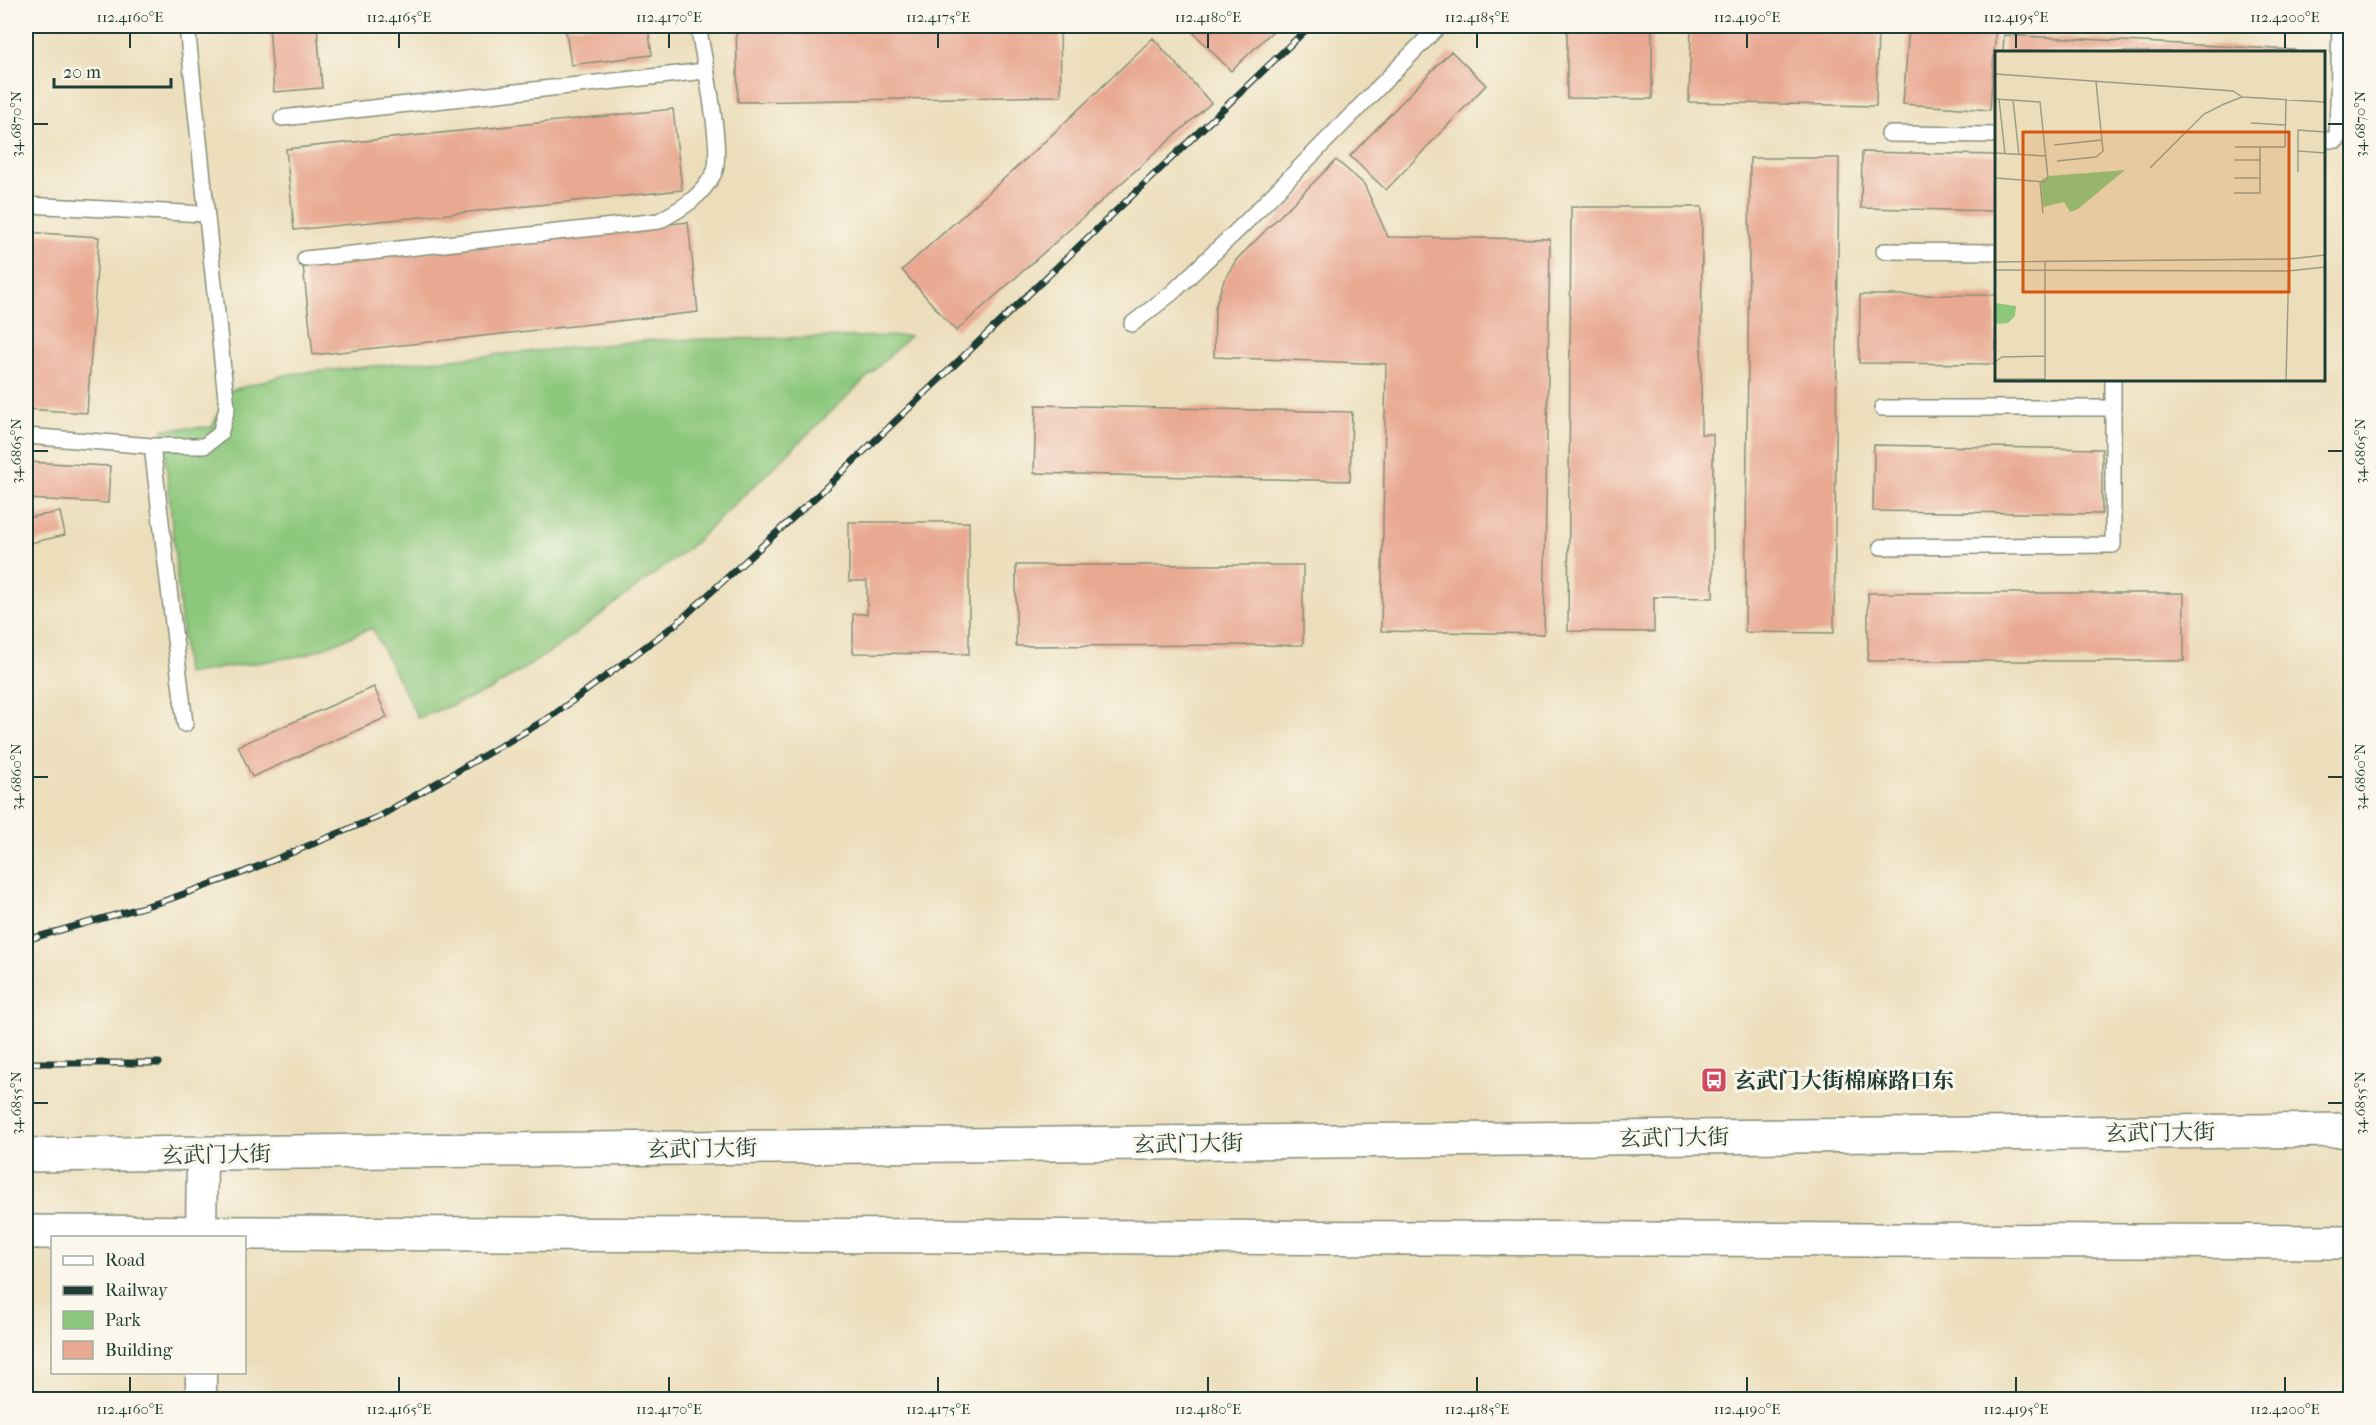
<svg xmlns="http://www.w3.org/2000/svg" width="2376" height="1425" viewBox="0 0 2376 1425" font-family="'IM FELL French Canon','Noto Serif SC',serif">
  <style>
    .green { fill: #8cc77c; stroke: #568258; stroke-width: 1.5 }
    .building { fill: #e8a891 }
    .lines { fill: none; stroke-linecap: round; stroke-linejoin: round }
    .lane-casing { stroke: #868e78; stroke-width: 18 }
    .street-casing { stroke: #868e78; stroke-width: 33 }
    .secondary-casing { stroke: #868e78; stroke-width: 36 }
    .lane { stroke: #fff; stroke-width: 15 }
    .street { stroke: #fff; stroke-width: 30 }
    .secondary { stroke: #fff; stroke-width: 33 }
    .rail-casing { stroke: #1f3d34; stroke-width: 7 }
    .rail { stroke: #fbf7ec; stroke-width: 4.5; stroke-dasharray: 14; stroke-linecap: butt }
    .ticks { fill: none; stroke: #1f3d34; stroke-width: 2 }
    .labels { text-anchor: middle; stroke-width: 6; stroke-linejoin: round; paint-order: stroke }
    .poi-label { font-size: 22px; font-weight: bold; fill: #1f3d34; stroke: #fbf7ec; text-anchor: start }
    .street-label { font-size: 22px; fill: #1f3d34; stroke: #fbf7ec }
    .inset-road { fill: none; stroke: #9a9e85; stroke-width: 1.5 }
    .view { fill: #d45610; fill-opacity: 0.15; stroke: #d45610; stroke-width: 3 }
    .inset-edge { fill: none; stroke: #1f3d34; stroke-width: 3 }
    .neatline { fill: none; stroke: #1f3d34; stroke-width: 2 }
    .ticks-label { font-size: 15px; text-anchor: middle; fill: #1f3d34 }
  </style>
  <rect width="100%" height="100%" fill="#fbf7ec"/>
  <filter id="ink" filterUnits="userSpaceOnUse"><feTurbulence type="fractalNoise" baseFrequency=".0167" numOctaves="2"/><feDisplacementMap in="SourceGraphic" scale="12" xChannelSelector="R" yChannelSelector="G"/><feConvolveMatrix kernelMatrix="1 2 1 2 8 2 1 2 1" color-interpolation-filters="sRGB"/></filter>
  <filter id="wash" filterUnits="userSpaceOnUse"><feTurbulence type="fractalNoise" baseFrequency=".008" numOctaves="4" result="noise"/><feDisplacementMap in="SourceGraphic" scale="24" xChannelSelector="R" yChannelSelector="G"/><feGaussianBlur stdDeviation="1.35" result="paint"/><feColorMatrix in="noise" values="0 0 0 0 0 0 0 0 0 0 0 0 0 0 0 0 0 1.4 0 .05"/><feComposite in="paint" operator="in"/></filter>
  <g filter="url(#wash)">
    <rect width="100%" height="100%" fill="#ecdebb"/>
    <!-- green -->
    <path class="green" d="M 910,336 L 691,546 L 558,647 L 490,690 L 418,718 L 372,628 L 306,655 L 186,674 L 163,429 L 212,427 L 229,391 L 289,374 L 653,340 Z"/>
    <g id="blocks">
      <!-- building -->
      <path class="building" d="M 269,26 L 317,26 L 322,88 L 274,92 Z
        M 565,26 L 648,26 L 652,55 L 571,65 Z
        M 736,26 L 1060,26 L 1061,96 L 738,102 Z
        M 1187,26 L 1278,26 L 1231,71 Z
        M 1567,26 L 1652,26 L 1652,99 L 1567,98 Z
        M 1691,26 L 1878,26 L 1876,106 L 1689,102 Z
        M 1909,26 L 1996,26 L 1990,110 L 1903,104 Z
        M 2004,35 L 2295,50 L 2295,52 L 2003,52 Z
        M 1153,38 L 1211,103 L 956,331 L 902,270 L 1038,148 Z
        M 1451,51 L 1486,85 L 1386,190 L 1350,156 Z
        M 673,109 L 682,190 L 294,230 L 286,149 Z
        M 1862,152 L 1996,155 L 1996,211 L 1861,208 Z
        M 1750,158 L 1839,158 L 1834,633 L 1745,632 Z
        M 1336,160 L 1364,184 L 1388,237 L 1550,239 L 1544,634 L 1381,631 L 1386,364 L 1214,357 L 1215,308 L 1224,280 L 1237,259 Z
        M 1571,207 L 1702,207 L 1701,434 L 1713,434 L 1713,598 L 1654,597 L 1654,632 L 1568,631 Z
        M 688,222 L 698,312 L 313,355 L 303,265 Z
        M 26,232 L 99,237 L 87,413 L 26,409 Z
        M 1860,295 L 1996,295 L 1996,364 L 1859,363 Z
        M 1036,405 L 1352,412 L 1350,481 L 1034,473 Z
        M 1874,445 L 2102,449 L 2102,514 L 1873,511 Z
        M 26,462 L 110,466 L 108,503 L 26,499 Z
        M 60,512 L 65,535 L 26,544 L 26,518 Z
        M 849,522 L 969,522 L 969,654 L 853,653 L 853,614 L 867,614 L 867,581 L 849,581 Z
        M 1016,565 L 1303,565 L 1303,645 L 1016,646 Z
        M 1868,593 L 2184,593 L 2184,661 L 1868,661 Z
        M 374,687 L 387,717 L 252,777 L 238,746 Z"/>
    </g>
  </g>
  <g filter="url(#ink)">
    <use href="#blocks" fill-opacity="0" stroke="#868e78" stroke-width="1.5"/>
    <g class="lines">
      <defs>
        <path id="lane" d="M 282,118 L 705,71
          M 1889,134 L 1996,135
          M 2324,140 L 2337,140 L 2340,26
          M 26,205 L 205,214
          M 1884,251 L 1996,252
          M 305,259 L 659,221 C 682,208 700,199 714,173 C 724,153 703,53 698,26
          M 1132,324 L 1173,292 L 1245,223 L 1439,26
          M 1882,408 L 2113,408
          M 26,436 L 152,446 L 204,446 L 220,434 L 227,408 L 187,26
          M 152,446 L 185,724
          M 1881,547 L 2113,545 L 2113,380"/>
        <path id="street" d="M 201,1238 L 202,1154
          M 201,1372 L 201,1400"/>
        <path id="secondary" d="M 26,1155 L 2350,1130
          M 26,1232 L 2350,1242"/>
      </defs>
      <!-- lane casing -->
      <use href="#lane" class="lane-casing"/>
      <!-- street casing -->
      <use href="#street" class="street-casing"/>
      <!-- secondary casing -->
      <use href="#secondary" class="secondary-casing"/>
      <!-- lane -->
      <use href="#lane" class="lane"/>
      <!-- street -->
      <use href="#street" class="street"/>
      <!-- secondary -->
      <use href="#secondary" class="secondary"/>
      <defs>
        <path id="rail" d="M 26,940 L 164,901 L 242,873 L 378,817 L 552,716 L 676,624 L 819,494 L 1310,26
          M 26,1063 L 159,1063"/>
      </defs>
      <!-- rail casing -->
      <use href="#rail" class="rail-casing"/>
      <!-- rail -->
      <use href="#rail" class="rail"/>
    </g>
  </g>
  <!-- ticks -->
  <path class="ticks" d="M 130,33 L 130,48M 399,33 L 399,48M 669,33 L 669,48M 938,33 L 938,48M 1208,33 L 1208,48M 1477,33 L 1477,48M 1747,33 L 1747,48M 2016,33 L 2016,48M 2285,33 L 2285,48M 33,124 L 48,124M 2328,124 L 2343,124M 33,451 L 48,451M 2328,451 L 2343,451M 33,777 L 48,777M 2328,777 L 2343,777M 33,1103 L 48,1103M 2328,1103 L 2343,1103M 130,1377 L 130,1392M 399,1377 L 399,1392M 669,1377 L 669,1392M 938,1377 L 938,1392M 1208,1377 L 1208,1392M 1477,1377 L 1477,1392M 1747,1377 L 1747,1392M 2016,1377 L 2016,1392M 2285,1377 L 2285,1392"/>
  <!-- icons -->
  <defs>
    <symbol id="bus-square" viewBox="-11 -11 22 22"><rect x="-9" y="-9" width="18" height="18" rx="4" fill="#d1495b" stroke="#fbf7ec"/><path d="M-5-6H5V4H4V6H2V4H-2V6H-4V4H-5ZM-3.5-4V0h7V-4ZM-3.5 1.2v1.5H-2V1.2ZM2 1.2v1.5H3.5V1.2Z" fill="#fff"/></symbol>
  </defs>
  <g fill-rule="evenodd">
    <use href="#bus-square" x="1699" y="1065" width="30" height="30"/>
  </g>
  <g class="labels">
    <!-- poi labels -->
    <g class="poi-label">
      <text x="1734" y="1088">玄武门大街棉麻路口东</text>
    </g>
    <!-- street labels -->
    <g class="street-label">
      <text transform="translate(2160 1132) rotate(-1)" y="8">玄武门大街</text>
      <text transform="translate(1674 1137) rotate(-1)" y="8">玄武门大街</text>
      <text transform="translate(1188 1143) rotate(-1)" y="8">玄武门大街</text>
      <text transform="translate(702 1148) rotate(-1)" y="8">玄武门大街</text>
      <text transform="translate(216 1154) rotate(-1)" y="8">玄武门大街</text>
    </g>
  </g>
  <!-- overview -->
  <g transform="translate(1995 51)">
    <rect width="330" height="330" fill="#ecdebb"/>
    <path d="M 130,119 L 83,158 L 75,161 L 69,151 L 48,156 L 46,129 L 53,125 ZM 0,252 L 21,255 L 20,265 L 13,272 L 0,273 Z" fill="#8cc77c"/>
    <path class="inset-road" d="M 0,23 L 238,40 L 247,46M 0,48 L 45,51 L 53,127 L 50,131 L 0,127M 4,48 L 10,103M 18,49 L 24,104M 256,72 L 290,74M 59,94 L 107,89M 240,96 L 290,96 L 291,48M 303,100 L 330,102M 0,102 L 51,105M 239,109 L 265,109M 62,110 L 101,106 L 108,100 L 101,31M 155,117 L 209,63 L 229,53 L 247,46 L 330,51M 303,121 L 303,79 L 330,81M 239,127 L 265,127M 45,131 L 48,162M 239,142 L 265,142 L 265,96M 0,211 L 294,208 L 330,204M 0,219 L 293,220 L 330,216M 0,311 L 7,306 L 50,305M 0,328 L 50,328M 50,329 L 50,210M 291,329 L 294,208"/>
    <path class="view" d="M 28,81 L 294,81 L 294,241 L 28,241 Z"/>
    <rect width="330" height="330" class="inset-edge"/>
  </g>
  <!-- margin -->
  <rect width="2376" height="1425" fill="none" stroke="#fbf7ec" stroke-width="66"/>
  <!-- legend -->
  <rect x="51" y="1236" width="195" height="138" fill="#fbf7ec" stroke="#a3ada2" stroke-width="1.5"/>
  <rect x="63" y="1256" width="30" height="9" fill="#ffffff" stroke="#a3ada2" stroke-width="1.5"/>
  <text x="105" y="1266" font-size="18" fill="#1f3d34">Road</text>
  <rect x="63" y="1286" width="30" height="9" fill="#1f3d34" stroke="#a3ada2" stroke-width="1.5"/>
  <text x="105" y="1296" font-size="18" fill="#1f3d34">Railway</text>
  <rect x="63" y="1311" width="30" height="18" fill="#8cc77c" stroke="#a3ada2" stroke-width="1.5"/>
  <text x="105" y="1326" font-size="18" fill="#1f3d34">Park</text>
  <rect x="63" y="1341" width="30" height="18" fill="#e8a891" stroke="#a3ada2" stroke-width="1.5"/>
  <text x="105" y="1356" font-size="18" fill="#1f3d34">Building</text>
  <!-- scale -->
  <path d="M54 78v9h117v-9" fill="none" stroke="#1f3d34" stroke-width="3"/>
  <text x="63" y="78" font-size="18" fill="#1f3d34" stroke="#fbf7ec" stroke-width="4.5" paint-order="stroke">20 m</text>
  <rect x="33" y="33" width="2310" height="1359" class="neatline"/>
  <g class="ticks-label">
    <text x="130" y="22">112.4160°E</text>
    <text x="399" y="22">112.4165°E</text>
    <text x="669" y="22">112.4170°E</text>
    <text x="938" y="22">112.4175°E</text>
    <text x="1208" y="22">112.4180°E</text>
    <text x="1477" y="22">112.4185°E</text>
    <text x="1747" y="22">112.4190°E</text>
    <text x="2016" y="22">112.4195°E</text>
    <text x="2285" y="22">112.4200°E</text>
    <text transform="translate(16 124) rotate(-90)" y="5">34.6870°N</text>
    <text transform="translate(2360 124) rotate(-90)" y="5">34.6870°N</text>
    <text transform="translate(16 451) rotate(-90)" y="5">34.6865°N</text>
    <text transform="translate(2360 451) rotate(-90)" y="5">34.6865°N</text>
    <text transform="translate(16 777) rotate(-90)" y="5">34.6860°N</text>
    <text transform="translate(2360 777) rotate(-90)" y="5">34.6860°N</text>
    <text transform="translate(16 1103) rotate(-90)" y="5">34.6855°N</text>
    <text transform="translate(2360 1103) rotate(-90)" y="5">34.6855°N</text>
    <text x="130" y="1414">112.4160°E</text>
    <text x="399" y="1414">112.4165°E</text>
    <text x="669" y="1414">112.4170°E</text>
    <text x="938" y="1414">112.4175°E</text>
    <text x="1208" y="1414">112.4180°E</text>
    <text x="1477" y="1414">112.4185°E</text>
    <text x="1747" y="1414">112.4190°E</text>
    <text x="2016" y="1414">112.4195°E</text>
    <text x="2285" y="1414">112.4200°E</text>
  </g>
</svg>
